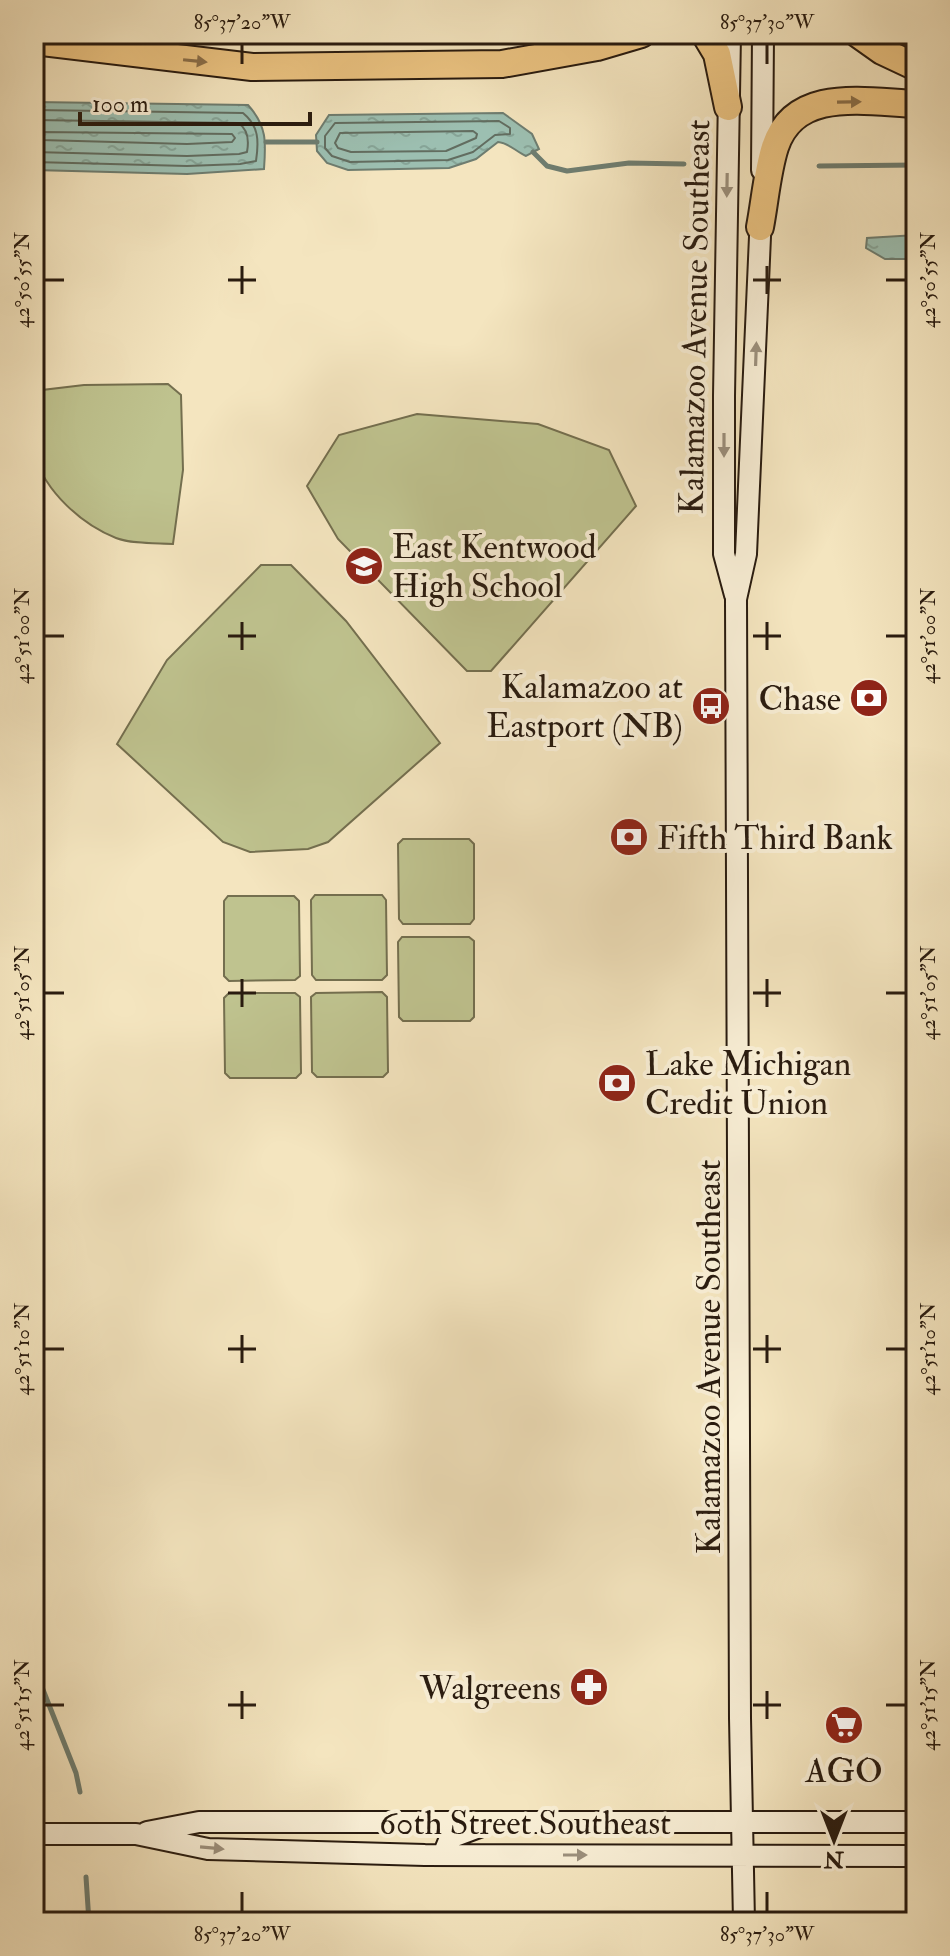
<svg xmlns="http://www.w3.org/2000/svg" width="950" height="1956" viewBox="0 0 950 1956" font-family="'IM FELL Double Pica',serif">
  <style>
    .green { fill: #bfc38f; stroke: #746f4f; stroke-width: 2 }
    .water { fill: url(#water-ripples); stroke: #6e7d70; stroke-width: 2 }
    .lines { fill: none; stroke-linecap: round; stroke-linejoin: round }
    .shore { stroke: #626d60; stroke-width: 2 }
    .stream { stroke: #6e7d70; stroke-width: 5 }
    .secondary-casing { stroke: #291b0f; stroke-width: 24 }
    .highway-casing { stroke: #291b0f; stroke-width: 30 }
    .secondary { stroke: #f8eed5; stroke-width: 20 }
    .highway { stroke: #eac280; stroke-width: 26 }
    .oneway { fill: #8a6e48 }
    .oneway2 { fill: #9b8f7c }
    .ticks { fill: none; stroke: #291b0f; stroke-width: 3 }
    .labels { text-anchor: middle; stroke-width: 8; stroke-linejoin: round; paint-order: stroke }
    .street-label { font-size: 34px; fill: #291b0f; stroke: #f8eed5 }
    .poi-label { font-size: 34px; fill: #291b0f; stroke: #f8eed5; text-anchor: start }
    .neatline { fill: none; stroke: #291b0f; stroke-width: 3 }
    .ticks-label { font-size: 20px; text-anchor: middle; fill: #291b0f }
  </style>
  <defs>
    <pattern id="water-ripples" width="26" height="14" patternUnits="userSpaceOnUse" patternTransform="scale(2)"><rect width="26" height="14" fill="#9cbfb1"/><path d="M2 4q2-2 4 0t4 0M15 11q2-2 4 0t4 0" fill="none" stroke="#86a497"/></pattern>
  </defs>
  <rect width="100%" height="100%" fill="#f4e5bf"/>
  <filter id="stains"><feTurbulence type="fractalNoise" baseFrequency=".0025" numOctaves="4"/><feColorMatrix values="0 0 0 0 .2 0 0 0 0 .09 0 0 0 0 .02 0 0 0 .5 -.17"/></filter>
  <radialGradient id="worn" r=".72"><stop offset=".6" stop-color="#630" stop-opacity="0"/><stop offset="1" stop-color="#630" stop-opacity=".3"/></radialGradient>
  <!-- green -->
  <path class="green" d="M 168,384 L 181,395 L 183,470 L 173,544 C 155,543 132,544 116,538 C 81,524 46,492 34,455 L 34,391 L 84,385 Z
    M 417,414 L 538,424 L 609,450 L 636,506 L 491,671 L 467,671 L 338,539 L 307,486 L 339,435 Z
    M 261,565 L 291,565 L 346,621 L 440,743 L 328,842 L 308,849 L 250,852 L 223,842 L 117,744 L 167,660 Z
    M 403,839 L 469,839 L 474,844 L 474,919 L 470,924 L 403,924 L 399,919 L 398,844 Z
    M 315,895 L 382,895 L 386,900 L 387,975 L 382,980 L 316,980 L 312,975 L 311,900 Z
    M 228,896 L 294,896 L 299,901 L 300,976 L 295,980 L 229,981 L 224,976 L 224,901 Z
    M 402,937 L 469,937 L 474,941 L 474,1017 L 470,1021 L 403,1021 L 399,1017 L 398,942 Z
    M 382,992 L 387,997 L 388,1072 L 383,1077 L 317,1077 L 312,1072 L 311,997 L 316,993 Z
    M 229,993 L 295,993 L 300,997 L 301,1073 L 296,1078 L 230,1078 L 225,1073 L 224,998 Z"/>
  <!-- water -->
  <path class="water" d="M 34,102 L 248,105 C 267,126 266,142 264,169 L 187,174 L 34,170 Z
    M 503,113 L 532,134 L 539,149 L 526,156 C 515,151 509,143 498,142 L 476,159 L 449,168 L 348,170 L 327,163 L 317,151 L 316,135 L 329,115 Z
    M 916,235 L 916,259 L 885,259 L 866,248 L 867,238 Z"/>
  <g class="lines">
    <!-- shore -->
    <path class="shore" d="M 34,110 L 243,113 C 259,126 259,141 256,161 L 240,164 L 187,166 L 34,162
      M 34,120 L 238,123 C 248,129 249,141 247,152 L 239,154 L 187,156 L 34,152
      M 499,121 L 510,128 L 510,134 L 495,135 L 473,152 L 448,160 L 350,162 L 332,156 L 325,148 L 325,136 L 335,123 Z
      M 473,131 L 477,134 L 476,138 L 446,151 L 351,152 L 338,148 L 335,143 L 340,133 Z
      M 34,132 L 38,135 L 41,132 L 232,134 L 235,138 L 232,142 L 187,144 L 41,140 L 38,138 L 34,140"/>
    <!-- stream -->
    <path class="stream" d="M 266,142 L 317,142
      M 533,152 L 547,166 L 567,171 L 629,163 L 684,164
      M 819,166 L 916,165
      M 34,1667 L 76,1773 L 80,1792
      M 86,1877 L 89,1922"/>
    <defs>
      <path id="secondary" d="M 730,34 L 724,396 L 724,554 L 735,595
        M 762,170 L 763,34
        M 147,1832 L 199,1822 L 916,1822
        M 34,1834 L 136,1834 L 208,1849 L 425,1855 L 916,1856
        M 443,1855 L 450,1838 L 482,1826
        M 744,1922 L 740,1718 L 736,599 L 746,554 L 761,214"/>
      <path id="highway" d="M 705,34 L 717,54 L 728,107
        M 858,34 L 882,51 L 916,67
        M 34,41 L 252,67 L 502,64 L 597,47 L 641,34
        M 760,227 C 765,201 767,172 775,147 C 795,86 866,102 916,104"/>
    </defs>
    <!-- secondary casing -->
    <use href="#secondary" class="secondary-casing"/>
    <!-- highway casing -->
    <use href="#highway" class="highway-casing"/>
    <!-- secondary -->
    <use href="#secondary" class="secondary"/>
    <!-- highway -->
    <use href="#highway" class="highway"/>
  </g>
  <!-- one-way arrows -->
  <defs><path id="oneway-solid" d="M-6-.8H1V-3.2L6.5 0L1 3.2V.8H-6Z" transform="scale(2)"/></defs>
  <g class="oneway">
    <use href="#oneway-solid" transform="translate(195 61) rotate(6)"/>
    <use href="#oneway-solid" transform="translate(849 102) rotate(-1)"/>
  </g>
  <g class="oneway2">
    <use href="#oneway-solid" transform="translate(727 185) rotate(91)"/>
    <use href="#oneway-solid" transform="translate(756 354) rotate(-88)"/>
    <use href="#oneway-solid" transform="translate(724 445) rotate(90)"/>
    <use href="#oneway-solid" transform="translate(212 1848) rotate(5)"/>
    <use href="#oneway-solid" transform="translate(575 1855)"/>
  </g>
  <!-- ticks -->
  <path class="ticks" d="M 242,44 L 242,64M 767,44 L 767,64M 242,266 L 242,294M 767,266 L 767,294M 44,280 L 64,280M 228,280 L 256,280M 753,280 L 781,280M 886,280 L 906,280M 242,622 L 242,650M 767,622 L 767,650M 44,636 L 64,636M 228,636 L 256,636M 753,636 L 781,636M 886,636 L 906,636M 242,979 L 242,1007M 767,979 L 767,1007M 44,993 L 64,993M 228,993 L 256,993M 753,993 L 781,993M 886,993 L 906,993M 242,1335 L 242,1363M 767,1335 L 767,1363M 44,1349 L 64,1349M 228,1349 L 256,1349M 753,1349 L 781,1349M 886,1349 L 906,1349M 242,1691 L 242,1719M 767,1691 L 767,1719M 44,1705 L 64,1705M 228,1705 L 256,1705M 753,1705 L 781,1705M 886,1705 L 906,1705M 242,1892 L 242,1912M 767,1892 L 767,1912"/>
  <!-- icons -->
  <defs>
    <symbol id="school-disc" viewBox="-11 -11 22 22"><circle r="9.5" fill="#8f2418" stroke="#f8eed5"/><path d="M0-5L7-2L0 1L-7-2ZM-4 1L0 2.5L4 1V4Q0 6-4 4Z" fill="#fff"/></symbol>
    <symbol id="bank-disc" viewBox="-11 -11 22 22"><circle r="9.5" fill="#8f2418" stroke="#f8eed5"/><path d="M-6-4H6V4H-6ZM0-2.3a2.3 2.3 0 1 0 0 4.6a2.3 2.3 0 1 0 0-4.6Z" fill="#fff"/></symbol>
    <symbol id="bus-disc" viewBox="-11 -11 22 22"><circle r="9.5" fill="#8f2418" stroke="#f8eed5"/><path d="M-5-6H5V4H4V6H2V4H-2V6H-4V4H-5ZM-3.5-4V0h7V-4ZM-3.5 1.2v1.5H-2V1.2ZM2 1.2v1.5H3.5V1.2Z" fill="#fff"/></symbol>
    <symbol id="pharmacy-disc" viewBox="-11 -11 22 22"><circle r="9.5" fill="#8f2418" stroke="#f8eed5"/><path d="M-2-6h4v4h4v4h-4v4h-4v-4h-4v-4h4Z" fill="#fff"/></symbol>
    <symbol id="supermarket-disc" viewBox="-11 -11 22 22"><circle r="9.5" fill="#8f2418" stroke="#f8eed5"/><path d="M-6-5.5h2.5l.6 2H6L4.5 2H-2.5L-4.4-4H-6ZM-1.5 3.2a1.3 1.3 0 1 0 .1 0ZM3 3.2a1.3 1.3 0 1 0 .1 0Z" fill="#fff"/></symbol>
  </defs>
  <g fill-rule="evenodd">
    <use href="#school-disc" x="342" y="544" width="44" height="44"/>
    <use href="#bank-disc" x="847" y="676" width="44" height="44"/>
    <use href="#bus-disc" x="689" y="684" width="44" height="44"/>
    <use href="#bank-disc" x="607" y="815" width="44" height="44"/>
    <use href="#bank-disc" x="595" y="1061" width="44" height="44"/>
    <use href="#pharmacy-disc" x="567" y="1665" width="44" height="44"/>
    <use href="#supermarket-disc" x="822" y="1703" width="44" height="44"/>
  </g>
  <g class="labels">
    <!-- street labels -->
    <g class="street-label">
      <text transform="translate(694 317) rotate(-89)" y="12">Kalamazoo Avenue Southeast</text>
      <text transform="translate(708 1357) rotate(-90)" y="12">Kalamazoo Avenue Southeast</text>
      <text x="525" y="1834">60th Street Southeast</text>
    </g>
    <!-- poi labels -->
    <g class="poi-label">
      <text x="392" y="558">East Kentwood<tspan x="392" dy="39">High School</tspan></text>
      <text x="683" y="698" text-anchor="end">Kalamazoo at<tspan x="683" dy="39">Eastport (NB)</tspan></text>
      <text x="841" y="710" text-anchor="end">Chase</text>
      <text x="657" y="849">Fifth Third Bank</text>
      <text x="645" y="1075">Lake Michigan<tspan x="645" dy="39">Credit Union</tspan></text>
      <text x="561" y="1699" text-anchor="end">Walgreens</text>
      <text x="844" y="1782" text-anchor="middle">AGO</text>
    </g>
  </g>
  <!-- margin -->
  <rect width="950" height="1956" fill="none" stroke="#f4e5bf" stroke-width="88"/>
  <!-- north arrow -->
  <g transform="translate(834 1840) rotate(180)" stroke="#f8eed5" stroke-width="6" paint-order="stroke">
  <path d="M0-6L14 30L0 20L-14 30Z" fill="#291b0f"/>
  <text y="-12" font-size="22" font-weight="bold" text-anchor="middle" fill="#291b0f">N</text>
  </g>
  <!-- scale -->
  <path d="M80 112v12h230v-12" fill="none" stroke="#291b0f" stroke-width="4"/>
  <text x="92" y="112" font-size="24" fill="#291b0f" stroke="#f8eed5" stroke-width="6" paint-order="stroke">100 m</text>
  <rect x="44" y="44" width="862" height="1868" class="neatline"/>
  <g class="ticks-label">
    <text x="242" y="29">85°37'20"W</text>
    <text x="767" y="29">85°37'30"W</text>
    <text transform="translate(928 280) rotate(-90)" y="7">42°50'55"N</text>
    <text transform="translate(22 280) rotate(-90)" y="7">42°50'55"N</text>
    <text transform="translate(22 636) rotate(-90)" y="7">42°51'00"N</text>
    <text transform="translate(928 636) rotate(-90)" y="7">42°51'00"N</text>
    <text transform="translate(22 993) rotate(-90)" y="7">42°51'05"N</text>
    <text transform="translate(928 993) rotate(-90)" y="7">42°51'05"N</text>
    <text transform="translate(928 1349) rotate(-90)" y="7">42°51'10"N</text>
    <text transform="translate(22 1349) rotate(-90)" y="7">42°51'10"N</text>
    <text transform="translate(928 1705) rotate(-90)" y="7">42°51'15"N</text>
    <text transform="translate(22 1705) rotate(-90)" y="7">42°51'15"N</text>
    <text x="242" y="1941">85°37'20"W</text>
    <text x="767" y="1941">85°37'30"W</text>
  </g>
  <rect width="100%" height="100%" filter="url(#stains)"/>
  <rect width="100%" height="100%" fill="url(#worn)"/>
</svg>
